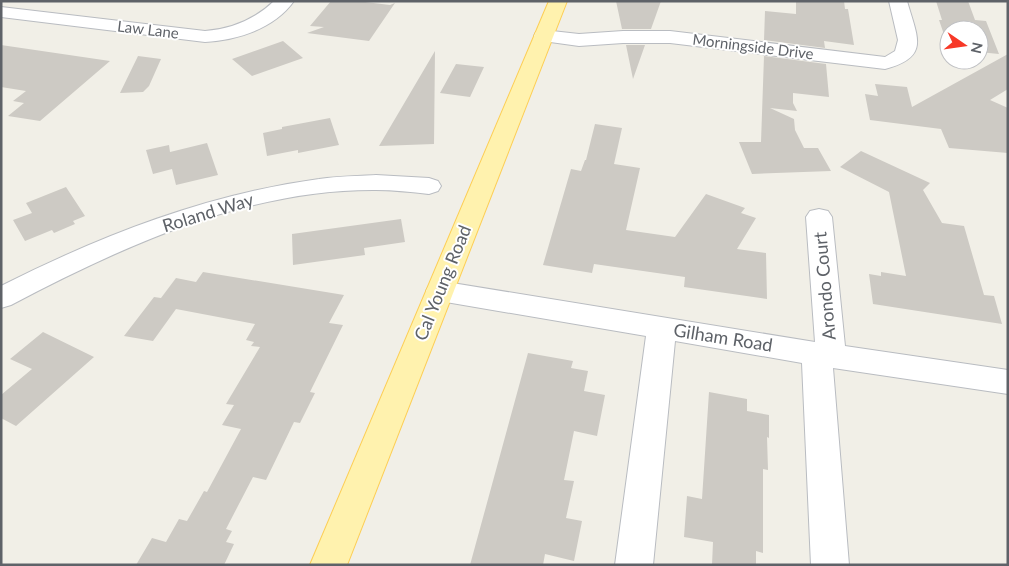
<svg xmlns="http://www.w3.org/2000/svg" width="1009" height="566" viewBox="0 0 1009 566" font-family="Lato,sans-serif">
  <style>
    .building { fill: #cdcac4 }
    .lines { fill: none; stroke-linecap: round; stroke-linejoin: round }
    .minor-casing { stroke: #b9bcc1; stroke-width: 2 }
    .major-casing { stroke: #fdce54; stroke-width: 2 }
    .minor { fill: #fff; fill-rule: evenodd }
    .major { fill: #fff2ae; fill-rule: evenodd }
    .labels { text-anchor: middle; stroke-width: 4; stroke-linejoin: round; paint-order: stroke }
    .far-street-label { font-size: 15px; fill: #5e6268; stroke: #fff }
    .street-label { font-size: 18px; fill: #5e6268; stroke: #fff }
  </style>
  <rect width="100%" height="100%" fill="#f1efe7"/>
  <!-- building -->
  <path class="building" d="M 331,1 L 357,1 L 390,5 L 395,3 L 369,41 L 307,33 L 324,27 L 310,26 Z
    M 616,1 L 661,1 L 651,29 L 622,29 Z
    M 796,1 L 844,1 L 845,9 L 848,9 L 854,45 L 824,41 L 825,48 L 764,40 L 765,11 L 796,14 Z
    M 936,1 L 968,1 L 975,20 L 986,21 L 999,54 L 979,52 L 979,30 L 949,30 L 949,49 L 939,20 L 942,20 Z
    M 283,41 L 303,58 L 252,76 L 232,59 Z
    M 1,45 L 110,61 L 40,121 L 8,116 L 24,103 L 13,101 L 26,91 L 1,87 Z
    M 626,45 L 645,45 L 633,79 Z
    M 435,51 L 434,144 L 379,146 Z
    M 1008,54 L 1008,89 L 990,100 L 1008,108 L 1008,153 L 949,148 L 941,129 L 870,120 L 865,94 L 878,96 L 875,84 L 907,87 L 912,107 Z
    M 138,56 L 161,59 L 149,86 L 143,92 L 120,93 Z
    M 764,56 L 826,64 L 829,97 L 793,93 L 793,103 L 797,111 L 770,108 L 794,119 L 795,130 L 804,148 L 818,148 L 831,171 L 752,174 L 739,142 L 761,142 Z
    M 456,64 L 484,67 L 470,97 L 440,93 Z
    M 330,118 L 339,145 L 298,153 L 298,150 L 267,156 L 263,133 L 282,129 L 282,127 Z
    M 595,124 L 622,128 L 614,164 L 640,168 L 626,230 L 675,237 L 706,194 L 745,208 L 741,213 L 756,218 L 737,249 L 766,253 L 767,299 L 684,287 L 685,277 L 594,264 L 592,273 L 543,265 L 571,169 L 581,171 L 585,160 L 586,160 Z
    M 207,143 L 218,175 L 176,185 L 172,169 L 153,174 L 146,150 L 169,145 L 170,152 Z
    M 861,151 L 930,183 L 923,190 L 942,223 L 964,226 L 984,295 L 994,296 L 1002,324 L 873,304 L 869,274 L 881,276 L 881,272 L 906,276 L 889,192 L 840,167 Z
    M 66,187 L 85,216 L 73,221 L 75,224 L 54,233 L 52,230 L 25,241 L 13,220 L 32,213 L 26,203 Z
    M 401,219 L 405,242 L 364,248 L 365,255 L 293,265 L 292,234 Z
    M 203,272 L 344,295 L 329,323 L 343,325 L 310,392 L 315,393 L 300,423 L 294,422 L 266,480 L 253,477 L 226,529 L 232,531 L 226,542 L 234,544 L 224,565 L 136,565 L 152,538 L 166,542 L 179,519 L 187,521 L 204,491 L 207,492 L 241,429 L 222,425 L 234,405 L 226,404 L 260,347 L 251,346 L 254,342 L 246,340 L 255,324 L 176,309 L 153,341 L 124,336 L 154,297 L 161,298 L 176,278 L 196,282 Z
    M 43,332 L 94,357 L 16,426 L 1,418 L 1,395 L 32,369 L 10,359 Z
    M 528,353 L 573,361 L 571,368 L 588,371 L 584,391 L 605,395 L 597,436 L 574,431 L 564,480 L 574,481 L 566,518 L 582,521 L 574,561 L 545,554 L 543,565 L 470,565 Z
    M 709,392 L 747,399 L 747,411 L 769,415 L 769,438 L 767,437 L 768,470 L 763,469 L 763,553 L 756,551 L 756,565 L 712,565 L 713,542 L 684,537 L 687,496 L 702,499 Z"/>
  <g class="lines">
    <defs>
      <path id="minor" d="M 274,1 L 294,1 C 274,29 237,40 205,42 L 1,17 L 1,7 L 205,31 C 232,29 254,20 274,1 Z
        M 889,1 L 907,1 C 917,37 931,57 885,69 L 670,43 L 623,43 L 579,46 L 536,40 L 534,36 L 536,32 L 543,30 L 579,34 L 623,31 L 670,31 L 885,57 L 895,51 L 898,40 Z
        M 376,175 L 429,178 L 438,181 L 441,186 L 438,191 L 429,194 C 411,192 394,190 376,190 C 247,189 123,246 11,305 L 1,308 L 1,286 C 102,235 207,194 319,179 C 338,176 357,176 376,175 Z
        M 819,209 L 828,211 L 832,217 L 845,346 L 1008,370 L 1008,394 L 833,368 L 849,565 L 811,565 L 802,363 L 675,341 L 653,565 L 615,565 L 646,336 L 440,301 L 430,298 L 426,291 L 430,284 L 440,281 L 815,342 L 806,217 L 810,211 Z"/>
      <path id="major" d="M 549,1 L 567,1 L 347,565 L 310,565 Z"/>
    </defs>
    <!-- minor casing -->
    <use href="#minor" class="minor-casing"/>
    <!-- major casing -->
    <use href="#major" class="major-casing"/>
    <!-- minor -->
    <use href="#minor" class="minor"/>
    <!-- major -->
    <use href="#major" class="major"/>
  </g>
  <g class="labels">
    <!-- far-street labels -->
    <g class="far-street-label">
      <text transform="translate(148 30) rotate(7)" y="5">Law Lane</text>
      <text transform="translate(753 47) rotate(7)" y="5">Morningside Drive</text>
    </g>
    <!-- street labels -->
    <g class="street-label">
      <text transform="translate(208 213) rotate(-17)" y="6">Roland Way</text>
      <text transform="translate(443 283) rotate(-68)" y="6">Cal Young Road</text>
      <text transform="translate(825 286) rotate(-95)" y="6">Arondo Court</text>
      <text transform="translate(723 338) rotate(9)" y="6">Gilham Road</text>
    </g>
  </g>
  <!-- border -->
  <rect width="1009" height="566" fill="none" stroke="#5e6268" stroke-width="5"/>
  <!-- north arrow -->
  <g transform="translate(964 45) rotate(103)"><circle r="24" fill="#ffffff" stroke="#bfc0c3"/>
  <path d="M0-4L9 19L0 12L-9 19Z" fill="#f73827"/>
  <text y="-8" font-size="14" font-weight="bold" text-anchor="middle" fill="#5e6268">N</text>
  </g>
</svg>
